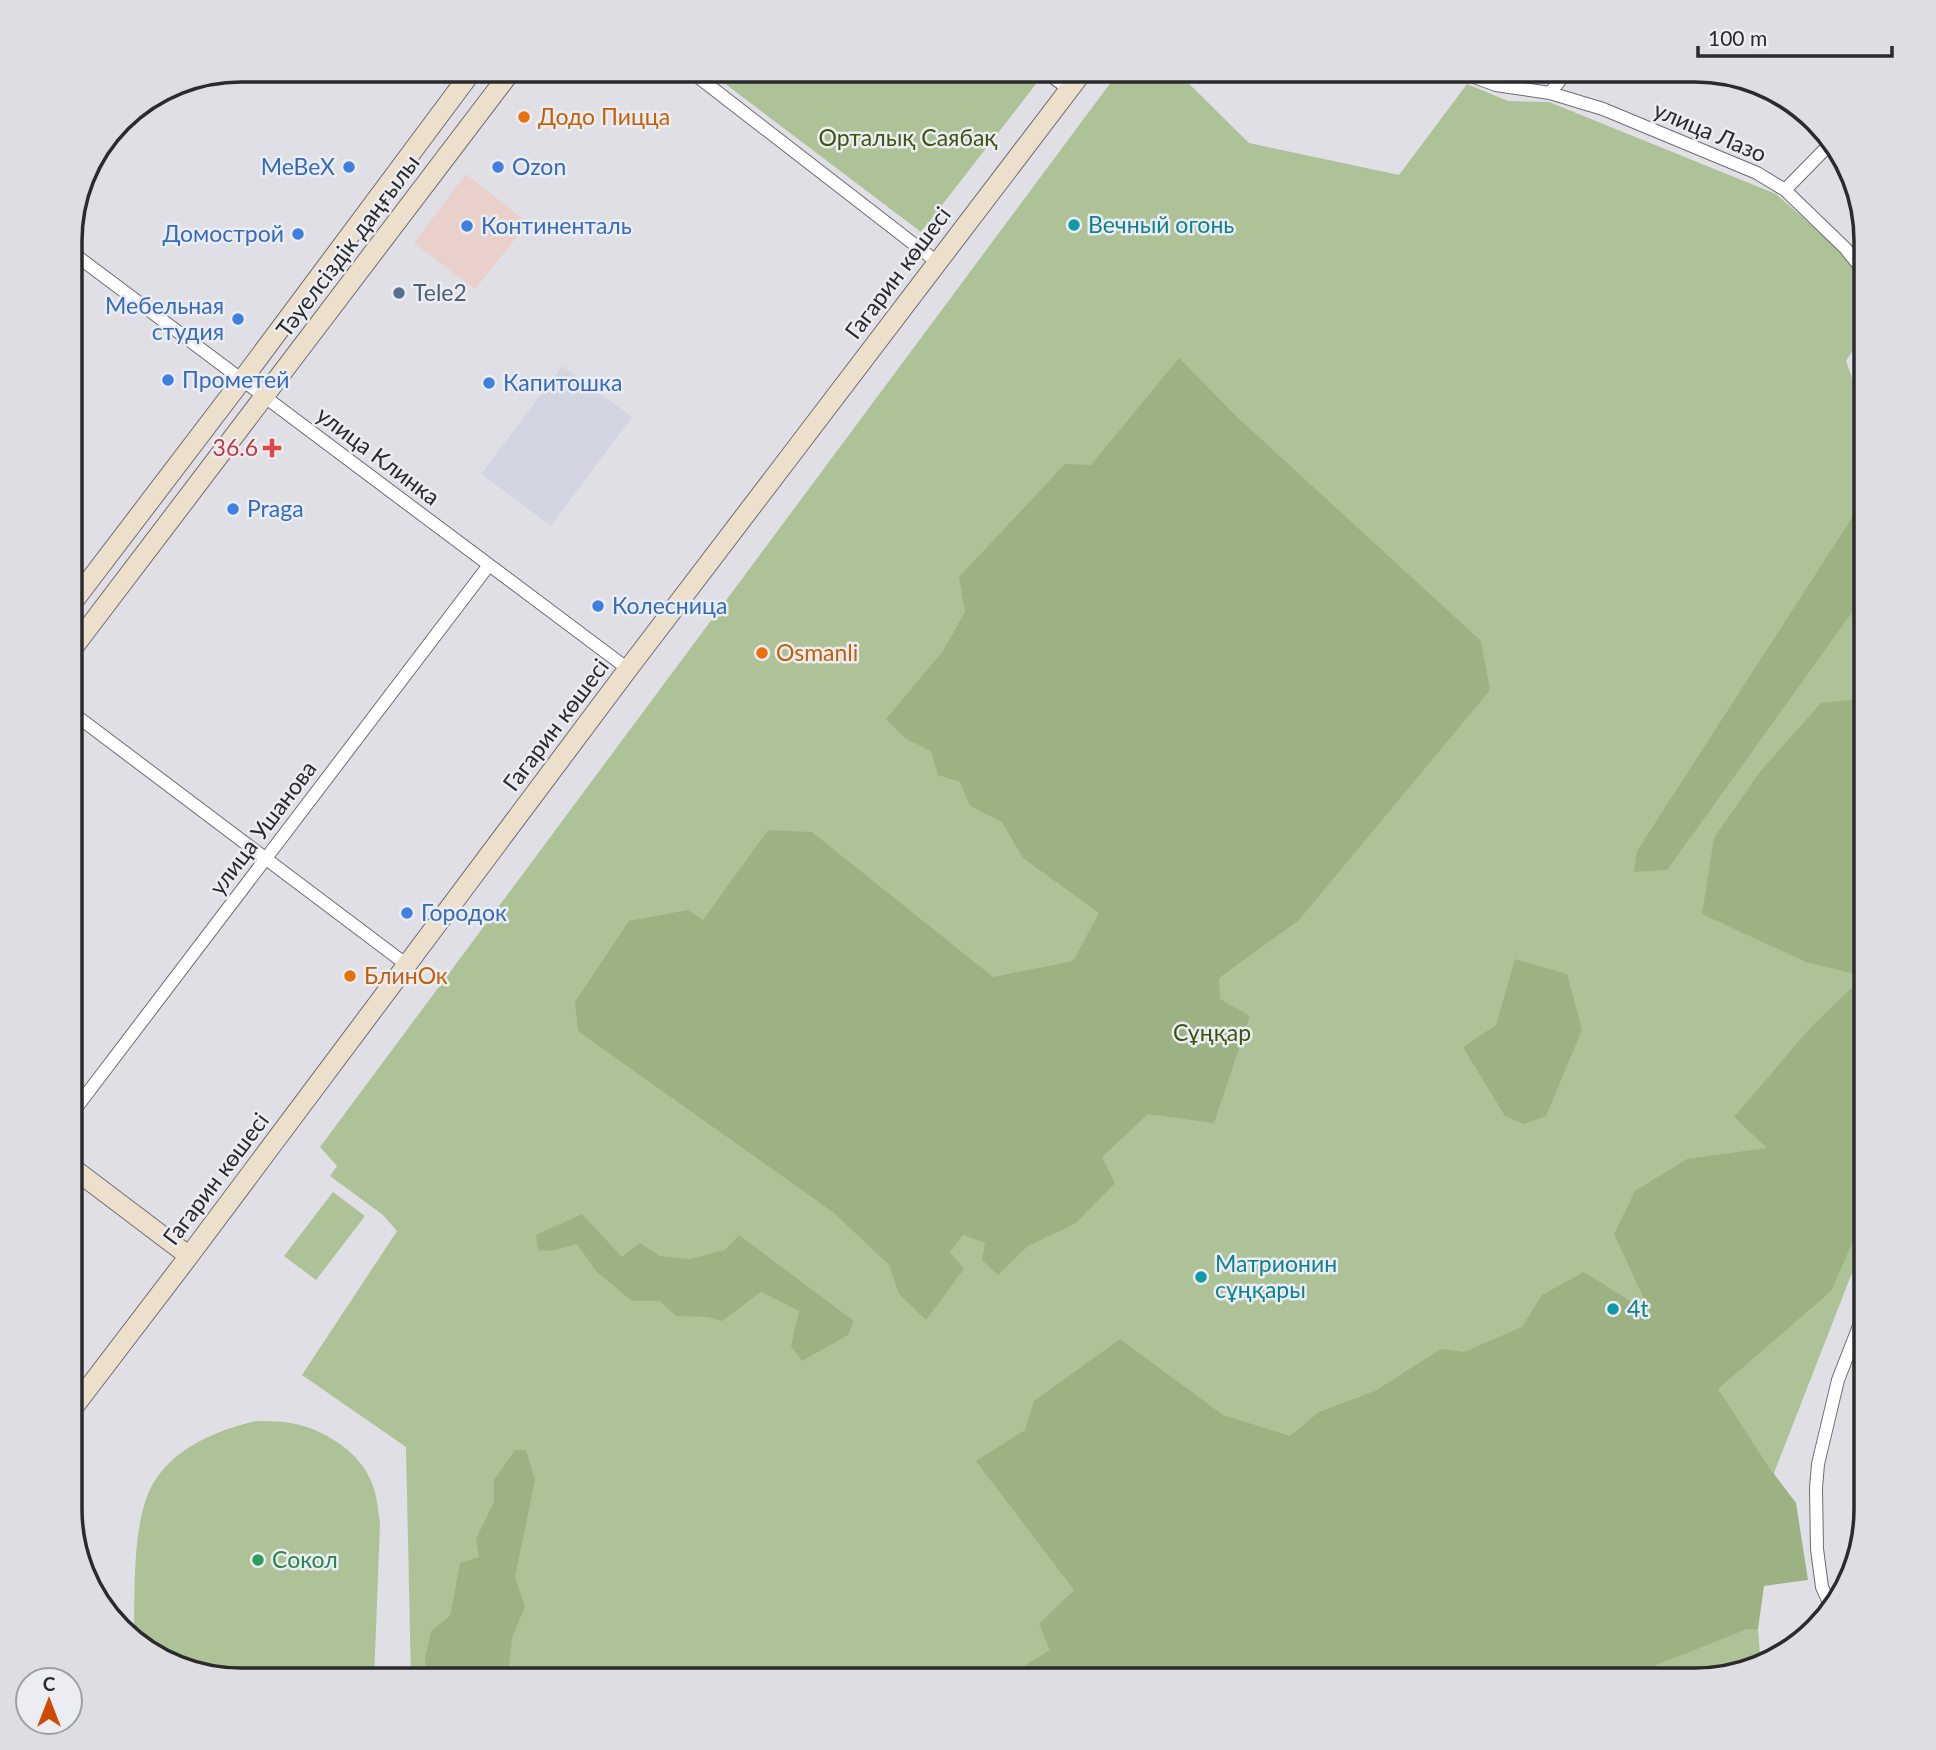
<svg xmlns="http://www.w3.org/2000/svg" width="1936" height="1750" viewBox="0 0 1936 1750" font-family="Lato,sans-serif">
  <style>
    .commercial { fill: #ead0cb }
    .built { fill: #d4d5e2 }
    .green { fill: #aec297 }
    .forest { fill: #9cb282 }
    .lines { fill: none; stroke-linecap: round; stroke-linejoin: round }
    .street-casing { stroke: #6d6d72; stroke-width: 14 }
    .secondary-casing { stroke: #6d6d72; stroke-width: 21 }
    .street { stroke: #fff; stroke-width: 12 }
    .secondary { stroke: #ecdfcc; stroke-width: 19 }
    .food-dot { fill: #e8710a; stroke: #ecedf2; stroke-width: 2.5 }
    .shop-dot { fill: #3f7fe0; stroke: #ecedf2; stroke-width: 2.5 }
    .culture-dot { fill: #0f9aa8; stroke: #ecedf2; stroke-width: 2.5 }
    .service-dot { fill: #5c6f8a; stroke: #ecedf2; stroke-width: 2.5 }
    .health-dot { fill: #e0444e; stroke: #ecedf2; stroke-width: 2.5 }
    .leisure-dot { fill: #2e9e5b; stroke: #ecedf2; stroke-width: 2.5 }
    .labels { text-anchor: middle; stroke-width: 5; stroke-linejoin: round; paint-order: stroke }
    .food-label { font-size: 23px; fill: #c56008; stroke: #ecedf2; text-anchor: start }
    .street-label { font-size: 23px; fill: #2b2b2d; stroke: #ecedf2 }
    .park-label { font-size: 23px; fill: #3c560f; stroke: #ecedf2 }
    .shop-label { font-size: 23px; fill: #366cbe; stroke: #ecedf2; text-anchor: start }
    .culture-label { font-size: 23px; fill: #0d838f; stroke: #ecedf2; text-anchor: start }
    .service-label { font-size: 23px; fill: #4e5e75; stroke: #ecedf2; text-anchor: start }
    .health-label { font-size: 23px; fill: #be3a42; stroke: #ecedf2; text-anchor: end }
    .leisure-label { font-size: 23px; fill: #27864d; stroke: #ecedf2; text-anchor: start }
    .rim { fill: none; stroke: #2b2b2d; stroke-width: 3.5 }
  </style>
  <rect width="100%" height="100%" fill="#dfdfe5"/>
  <!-- commercial -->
  <path class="commercial" d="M 466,174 L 528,223 L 475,289 L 414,243 Z"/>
  <!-- built -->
  <path class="built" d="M 562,366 L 632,417 L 551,526 L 481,474 Z"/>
  <!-- green -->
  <path class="green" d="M 707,70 L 1018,70 L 1036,84 L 921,232 Z
    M 1120,70 L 1175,70 L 1249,143 L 1399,175 L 1467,84 L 1508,101 L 1549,102 L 1776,194 L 1843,253 L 1866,287 L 1866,330 L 1846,361 L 1866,418 L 1866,1237 L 1758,1514 L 1664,1661 L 1748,1629 L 1758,1629 L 1761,1667 L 1695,1680 L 411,1680 L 406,1447 L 302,1375 L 397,1231 L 383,1215 L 330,1176 L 337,1166 L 320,1147 Z
    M 333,1192 L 365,1216 L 316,1280 L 284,1256 Z
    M 256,1421 C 270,1421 285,1421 300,1425 C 327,1432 360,1453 371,1481 C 377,1494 378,1509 380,1524 L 374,1680 L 240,1680 L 176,1667 L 134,1639 C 135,1596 132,1534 148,1494 C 166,1451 213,1431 256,1421 Z"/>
  <!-- forest -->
  <path class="forest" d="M 1179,358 L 1236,416 L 1481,641 L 1490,690 L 1299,920 L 1219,978 L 1220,999 L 1250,1016 L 1214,1123 L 1148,1114 L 1102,1157 L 1115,1183 L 1076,1223 L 1028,1246 L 998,1275 L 982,1260 L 985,1243 L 963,1235 L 950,1252 L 964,1269 L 926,1320 L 899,1294 L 889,1265 L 834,1213 L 578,1031 L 575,1002 L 629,921 L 688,910 L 703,920 L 768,830 L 812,832 L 993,977 L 1073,961 L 1099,913 L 1023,858 L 1002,822 L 970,806 L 960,782 L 938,775 L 931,751 L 905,738 L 886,719 L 943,651 L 965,612 L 959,577 L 1065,464 L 1091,465 Z
    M 1866,496 L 1866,593 L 1667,870 L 1634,872 L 1637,851 Z
    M 1866,698 L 1866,1212 L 1831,1291 L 1718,1389 L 1768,1466 L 1796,1503 L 1808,1580 L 1764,1586 L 1758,1629 L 1748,1629 L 1618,1680 L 1001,1680 L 1050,1650 L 1039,1624 L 1074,1590 L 976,1461 L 1025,1430 L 1034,1401 L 1120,1339 L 1223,1415 L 1290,1436 L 1319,1412 L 1375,1391 L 1441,1349 L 1464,1352 L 1522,1327 L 1542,1295 L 1584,1272 L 1651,1314 L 1614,1234 L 1635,1191 L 1687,1159 L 1767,1148 L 1734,1117 L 1810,1028 L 1864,976 L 1806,962 L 1702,914 L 1714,838 L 1759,773 L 1821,703 Z
    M 1515,959 L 1567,974 L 1582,1030 L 1546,1116 L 1524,1124 L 1505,1116 L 1463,1047 L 1496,1025 Z
    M 582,1214 L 622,1257 L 640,1243 L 660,1256 L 690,1259 L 725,1250 L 739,1235 L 854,1321 L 848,1335 L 802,1361 L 791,1346 L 799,1311 L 761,1292 L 722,1321 L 708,1317 L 676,1316 L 660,1301 L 632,1301 L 597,1272 L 577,1244 L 550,1251 L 538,1250 L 536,1235 Z
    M 515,1450 L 526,1450 L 535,1480 L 515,1577 L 525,1607 L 512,1637 L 509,1666 L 501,1680 L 426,1680 L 425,1659 L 431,1631 L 450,1616 L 460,1563 L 479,1557 L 476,1539 L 494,1502 L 494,1480 Z"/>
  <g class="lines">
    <defs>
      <path id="street" d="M 689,70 L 937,262
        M 1043,70 L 1069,89
        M 1467,70 L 1477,78 L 1496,85 L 1550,93 L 1603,109 L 1757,173 L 1785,190 L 1845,248 L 1866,274
        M 1550,93 L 1568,70
        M 1785,190 L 1831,143
        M 70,251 L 628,669
        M 70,711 L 407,965
        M 70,1116 L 489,565
        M 1831,1607 L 1822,1587 L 1817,1549 L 1816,1488 L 1818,1464 L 1838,1380 L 1866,1308"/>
      <path id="secondary" d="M 70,606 L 242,380 L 473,70
        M 70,652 L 512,70
        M 70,1166 L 189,1256
        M 70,1412 L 189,1256 L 628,669 L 1084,70"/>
    </defs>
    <!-- street casing -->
    <use href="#street" class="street-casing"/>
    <!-- secondary casing -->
    <use href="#secondary" class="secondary-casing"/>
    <!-- street -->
    <use href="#street" class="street"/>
    <!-- secondary -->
    <use href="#secondary" class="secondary"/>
  </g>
  <!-- markers -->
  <g class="food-dot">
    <circle cx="524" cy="117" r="7"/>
    <circle cx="762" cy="653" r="7"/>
    <circle cx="350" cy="976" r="7"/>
  </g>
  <g class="shop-dot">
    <circle cx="349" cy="167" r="7"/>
    <circle cx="498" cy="167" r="7"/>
    <circle cx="467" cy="226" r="7"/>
    <circle cx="298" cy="234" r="7"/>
    <circle cx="238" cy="319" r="7"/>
    <circle cx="168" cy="380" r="7"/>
    <circle cx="489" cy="383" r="7"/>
    <circle cx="233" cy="509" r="7"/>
    <circle cx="598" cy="606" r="7"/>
    <circle cx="407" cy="913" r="7"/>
  </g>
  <g class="culture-dot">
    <circle cx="1074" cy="225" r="7"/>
    <circle cx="1201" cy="1277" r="7"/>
    <circle cx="1613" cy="1309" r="7"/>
  </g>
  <circle class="service-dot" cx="399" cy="293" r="7"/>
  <path class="health-dot" d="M268.5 437.5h7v7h7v7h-7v7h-7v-7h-7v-7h7z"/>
  <circle class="leisure-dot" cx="258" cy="1560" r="7"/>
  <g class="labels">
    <!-- food labels -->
    <g class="food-label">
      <text x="538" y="125">Додо Пицца</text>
      <text x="776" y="661">Osmanli</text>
      <text x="364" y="984">БлинОк</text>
    </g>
    <!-- street labels -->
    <g class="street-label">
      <text transform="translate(1710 132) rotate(23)" y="8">улица Лазо</text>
      <text transform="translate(348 246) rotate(-53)" y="8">Тәуелсіздік даңғылы</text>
      <text transform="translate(898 273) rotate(-53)" y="8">Гагарин көшесі</text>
      <text transform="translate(378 456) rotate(37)" y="8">улица Клинка</text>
      <text transform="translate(556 725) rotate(-53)" y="8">Гагарин көшесі</text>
      <text transform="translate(263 828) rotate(-53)" y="8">улица Ушанова</text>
      <text transform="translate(216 1179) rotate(-53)" y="8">Гагарин көшесі</text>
    </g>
    <!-- park labels -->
    <g class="park-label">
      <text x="908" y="146">Орталық Саябақ</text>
      <text x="1212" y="1041">Сұңқар</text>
    </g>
    <!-- shop labels -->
    <g class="shop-label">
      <text x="335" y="175" text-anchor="end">MeBeX</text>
      <text x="512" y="175">Ozon</text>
      <text x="481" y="234">Континенталь</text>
      <text x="284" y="242" text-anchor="end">Домострой</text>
      <text x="224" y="314" text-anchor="end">Мебельная<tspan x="224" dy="26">студия</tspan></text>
      <text x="182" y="388">Прометей</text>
      <text x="503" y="391">Капитошка</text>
      <text x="247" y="517">Praga</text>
      <text x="612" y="614">Колесница</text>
      <text x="421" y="921">Городок</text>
    </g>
    <!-- culture labels -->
    <g class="culture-label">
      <text x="1088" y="233">Вечный огонь</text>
      <text x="1215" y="1272">Матрионин<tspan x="1215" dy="26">сұңқары</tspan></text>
      <text x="1627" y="1317">4t</text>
    </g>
    <!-- service labels -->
    <g class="service-label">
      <text x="413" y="301">Tele2</text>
    </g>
    <!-- health labels -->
    <g class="health-label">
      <text x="258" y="456">36.6</text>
    </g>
    <!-- leisure labels -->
    <g class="leisure-label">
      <text x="272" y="1568">Сокол</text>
    </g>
  </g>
  <!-- crop -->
  <path d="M0 0H1936V1750H0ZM241 82H1695A159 159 0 0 1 1854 241V1509A159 159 0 0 1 1695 1668H241A159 159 0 0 1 82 1509V241A159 159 0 0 1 241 82Z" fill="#dddde2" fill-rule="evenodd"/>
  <path class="rim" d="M241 82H1695A159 159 0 0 1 1854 241V1509A159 159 0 0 1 1695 1668H241A159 159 0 0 1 82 1509V241A159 159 0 0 1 241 82Z"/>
  <!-- north arrow -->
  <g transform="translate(49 1701)"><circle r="33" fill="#ecedf2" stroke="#9f9fa3" stroke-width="2"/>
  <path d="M0-5L12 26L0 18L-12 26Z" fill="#cf4a05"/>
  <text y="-10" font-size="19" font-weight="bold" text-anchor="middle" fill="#2b2b2d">С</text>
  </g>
  <!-- scale -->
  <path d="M1698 46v10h194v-10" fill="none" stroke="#2b2b2d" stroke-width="3.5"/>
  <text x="1708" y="46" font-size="21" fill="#2b2b2d" stroke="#ecedf2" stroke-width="5" paint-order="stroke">100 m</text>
</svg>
